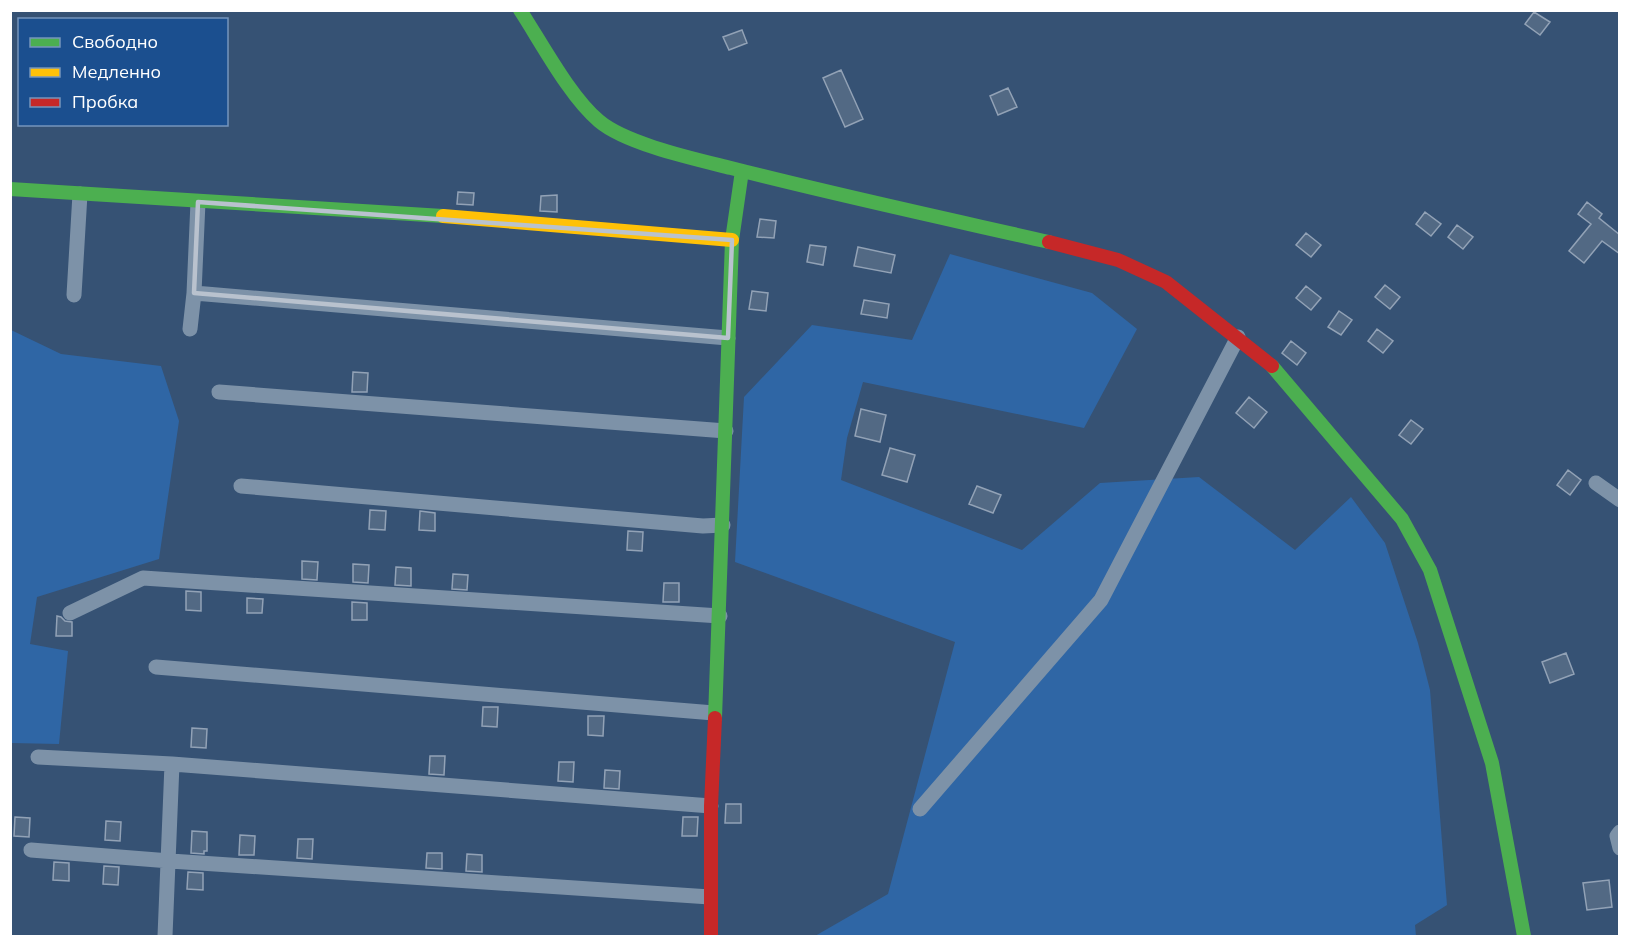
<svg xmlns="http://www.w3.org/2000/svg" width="1630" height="947" viewBox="0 0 1630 947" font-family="Mulish,sans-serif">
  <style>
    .green { fill: #2f66a5 }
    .building { fill: #526984; stroke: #92a2b6; stroke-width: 1.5 }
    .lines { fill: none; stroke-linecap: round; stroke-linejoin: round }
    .street { stroke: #7d92a8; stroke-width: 15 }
    .fast { stroke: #4caf50; stroke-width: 14 }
    .slow { stroke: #ffc107; stroke-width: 14 }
    .jam { stroke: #c62828; stroke-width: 14 }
    .marked { fill: none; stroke: #b9c2ce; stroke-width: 4.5; stroke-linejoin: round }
  </style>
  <rect width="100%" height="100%" fill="#365274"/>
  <!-- green -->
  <path class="green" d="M 950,254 L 1092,293 L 1137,329 L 1084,428 L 863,382 L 847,438 L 841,480 L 1022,550 L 1100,483 L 1199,477 L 1295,550 L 1351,497 L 1385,543 L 1418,643 L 1430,690 L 1447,905 L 1415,925 L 1416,936 L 815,936 L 888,894 L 955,642 L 735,562 L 744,397 L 812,325 L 912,340 Z
    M 11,330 L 61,354 L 161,366 L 179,421 L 159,559 L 37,597 L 30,644 L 68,651 L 59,744 L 11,743 Z"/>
  <!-- building -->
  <path class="building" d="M 1534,12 L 1550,22 L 1540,35 L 1525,24 Z
    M 742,30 L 747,43 L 729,50 L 723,37 Z
    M 841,70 L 863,119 L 845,127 L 823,78 Z
    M 1008,88 L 1017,107 L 998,115 L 990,96 Z
    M 458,192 L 474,193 L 473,205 L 457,204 Z
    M 557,195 L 557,212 L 540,211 L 541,196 Z
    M 1587,202 L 1602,214 L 1599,218 L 1620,235 L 1620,254 L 1602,241 L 1584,263 L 1569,251 L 1591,224 L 1578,214 Z
    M 1425,212 L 1441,224 L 1431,236 L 1416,224 Z
    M 760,219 L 776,221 L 774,238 L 757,237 Z
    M 1457,225 L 1473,237 L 1463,249 L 1448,237 Z
    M 1306,233 L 1321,245 L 1311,257 L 1296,245 Z
    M 810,245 L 826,247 L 823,265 L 807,262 Z
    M 858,247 L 895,255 L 891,273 L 854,266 Z
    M 1385,285 L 1400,297 L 1390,309 L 1375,297 Z
    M 1306,286 L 1321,298 L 1311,310 L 1296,298 Z
    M 752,291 L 768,293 L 766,311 L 749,309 Z
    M 864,300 L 889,304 L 887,318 L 861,314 Z
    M 1339,311 L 1352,320 L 1341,335 L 1328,327 Z
    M 1377,329 L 1393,341 L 1383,353 L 1368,341 Z
    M 1291,341 L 1306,353 L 1297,365 L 1282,353 Z
    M 353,372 L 368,373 L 367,392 L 352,392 Z
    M 1249,397 L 1267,412 L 1254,428 L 1236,413 Z
    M 861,409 L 886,415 L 880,442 L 855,436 Z
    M 1411,420 L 1423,429 L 1411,444 L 1399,435 Z
    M 890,448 L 915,455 L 907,482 L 882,475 Z
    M 1568,470 L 1581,480 L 1570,495 L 1557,485 Z
    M 977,486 L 1001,495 L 993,513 L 969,504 Z
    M 370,510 L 386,511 L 385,530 L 369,529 Z
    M 420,511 L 435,513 L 435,531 L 419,530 Z
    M 628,531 L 643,532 L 642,551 L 627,550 Z
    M 302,561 L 318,562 L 317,580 L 302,579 Z
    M 353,564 L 369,565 L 368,583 L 353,582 Z
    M 396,567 L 411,568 L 411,586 L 395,585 Z
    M 453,574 L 468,575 L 467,590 L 452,589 Z
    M 664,583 L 679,583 L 679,602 L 663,602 Z
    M 186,591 L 201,592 L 201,611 L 186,610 Z
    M 247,598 L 263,599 L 262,613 L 247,613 Z
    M 352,602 L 367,603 L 367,620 L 352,620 Z
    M 57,616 L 61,617 L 65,621 L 72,622 L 72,636 L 56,636 Z
    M 1566,653 L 1574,674 L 1550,683 L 1542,662 Z
    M 483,707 L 498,707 L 497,727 L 482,726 Z
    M 588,716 L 604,716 L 603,736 L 588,735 Z
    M 192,728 L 207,729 L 206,748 L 191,747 Z
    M 430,756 L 445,756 L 444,775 L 429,774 Z
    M 559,762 L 574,762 L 573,782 L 558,781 Z
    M 605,770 L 620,771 L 619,789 L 604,788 Z
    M 726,804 L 741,804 L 741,823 L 725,823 Z
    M 15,817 L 30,818 L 29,837 L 14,836 Z
    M 683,817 L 698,817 L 697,836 L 682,836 Z
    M 106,821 L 121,822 L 120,841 L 105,840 Z
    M 192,831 L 207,832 L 207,851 L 204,851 L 204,854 L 191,853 Z
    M 240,835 L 255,836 L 254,855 L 239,855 Z
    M 298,839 L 313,839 L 312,859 L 297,858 Z
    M 427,853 L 442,853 L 442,869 L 426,868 Z
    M 467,854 L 482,855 L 482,872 L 466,871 Z
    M 54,862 L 69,863 L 69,881 L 53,880 Z
    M 104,866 L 119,867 L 118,885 L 103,884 Z
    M 188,872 L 203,873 L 203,890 L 187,889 Z
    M 1609,880 L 1612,907 L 1587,910 L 1583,883 Z"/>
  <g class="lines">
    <!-- street -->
    <path class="street" d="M 194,293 L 728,338
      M 74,295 L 80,194
      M 190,329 L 194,293 L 198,202
      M 219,392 L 726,431
      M 1596,483 L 1620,500
      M 241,486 L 703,526 L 723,525
      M 70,613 L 143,578 L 720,616
      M 156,667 L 714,713
      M 38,757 L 172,764 L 711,806
      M 920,809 L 1101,600 L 1238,337
      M 1620,832 L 1617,836 L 1620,848
      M 31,850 L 170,861 L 710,897
      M 165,936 L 172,764"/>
    <!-- fast -->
    <path class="fast" d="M 520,10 C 541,42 570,97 599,121 C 626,144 695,159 731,168 C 836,195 943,218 1049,242
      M 10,189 L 443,216
      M 1272,366 L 1402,519 L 1430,570 L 1492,763 L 1524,936
      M 715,718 L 732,240 L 742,171"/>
    <!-- slow -->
    <path class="slow" d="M 443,216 L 732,240"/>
    <!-- jam -->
    <path class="jam" d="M 1049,242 L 1118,260 L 1166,282 L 1272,366
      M 711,936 L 711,806 L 715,718"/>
  </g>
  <!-- marked area -->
  <path class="marked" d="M 198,202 L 732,240 L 728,338 L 194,293 Z"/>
  <!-- border -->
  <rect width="1630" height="947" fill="none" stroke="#ffffff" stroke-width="24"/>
  <!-- legend -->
  <rect x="18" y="18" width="210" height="108" fill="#1b4f8f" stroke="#7695bc" stroke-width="1.5"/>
  <rect x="30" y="38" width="30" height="9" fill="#4caf50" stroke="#7695bc" stroke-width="1.5"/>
  <text x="72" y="48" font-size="18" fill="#ffffff">Свободно</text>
  <rect x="30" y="68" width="30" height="9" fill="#ffc107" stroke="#7695bc" stroke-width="1.5"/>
  <text x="72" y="78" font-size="18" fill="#ffffff">Медленно</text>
  <rect x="30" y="98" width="30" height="9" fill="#c62828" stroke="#7695bc" stroke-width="1.5"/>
  <text x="72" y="108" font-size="18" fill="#ffffff">Пробка</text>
</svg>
